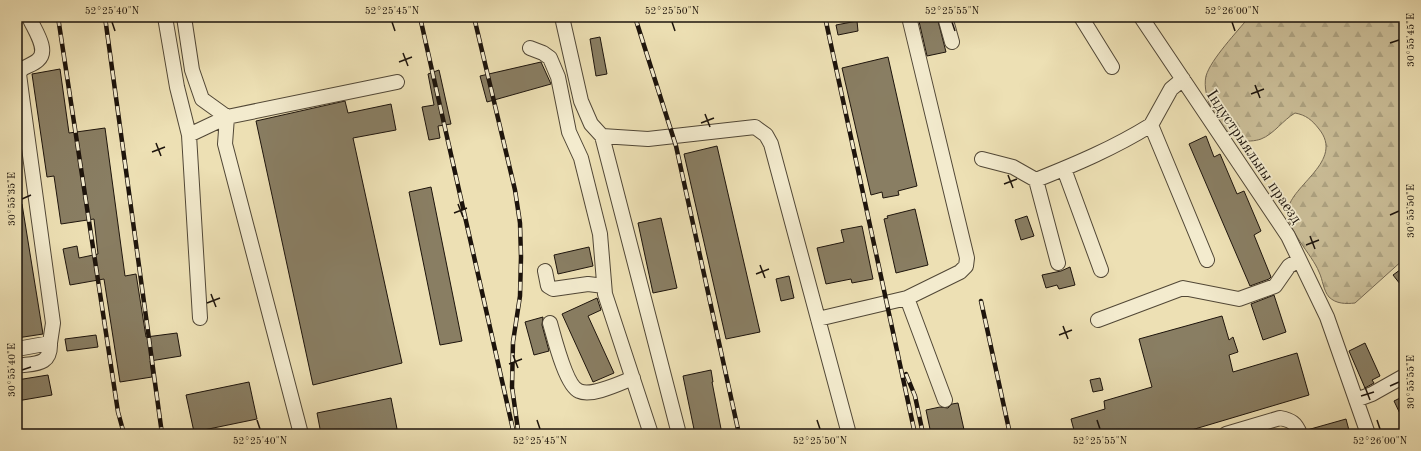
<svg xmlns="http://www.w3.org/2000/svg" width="1421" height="451" viewBox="0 0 1421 451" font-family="'Old Standard TT',serif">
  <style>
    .forest { fill: url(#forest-firs); stroke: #746852 }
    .building { fill: #897e63; stroke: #1d140c }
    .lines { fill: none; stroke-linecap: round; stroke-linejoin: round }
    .minor-casing { stroke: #514736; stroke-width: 16 }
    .minor { stroke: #f3ebce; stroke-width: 14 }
    .rail-casing { stroke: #1d140c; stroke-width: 4.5 }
    .rail { stroke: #f3ebce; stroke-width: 3; stroke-dasharray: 9; stroke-linecap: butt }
    .ticks { fill: none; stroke: #1d140c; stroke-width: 1.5 }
    .labels { text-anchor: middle; stroke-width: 3.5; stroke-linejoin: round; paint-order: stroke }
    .street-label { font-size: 16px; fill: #1d140c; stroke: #f3ebce }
    .neatline { fill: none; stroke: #1d140c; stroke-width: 1.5 }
    .ticks-label { font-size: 10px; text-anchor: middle; fill: #1d140c }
  </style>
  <defs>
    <pattern id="forest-firs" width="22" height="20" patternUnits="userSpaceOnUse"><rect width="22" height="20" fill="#cabd97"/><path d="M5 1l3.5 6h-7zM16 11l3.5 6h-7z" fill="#ada281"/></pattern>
  </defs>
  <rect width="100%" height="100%" fill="#ede0b4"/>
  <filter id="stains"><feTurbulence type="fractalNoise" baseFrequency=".005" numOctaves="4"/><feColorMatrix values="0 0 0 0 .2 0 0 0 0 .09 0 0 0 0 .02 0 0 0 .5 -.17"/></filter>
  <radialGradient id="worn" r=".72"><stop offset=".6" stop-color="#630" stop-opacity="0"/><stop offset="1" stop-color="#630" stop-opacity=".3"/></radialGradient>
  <!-- forest -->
  <path class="forest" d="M 1249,17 L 1404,17 L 1404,259 L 1355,303 C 1346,304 1336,304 1329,297 C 1323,290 1323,280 1319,272 C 1312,254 1286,230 1288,210 C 1291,185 1345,161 1319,129 C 1312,120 1306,115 1295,113 C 1283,120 1274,134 1261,139 C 1256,141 1245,142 1240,140 C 1220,133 1201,97 1206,76 C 1211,59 1237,32 1249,17 Z"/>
  <!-- building -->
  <path class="building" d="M 918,17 L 937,17 L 946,52 L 927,56 Z
    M 857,21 L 858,31 L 838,35 L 836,25 Z
    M 600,37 L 607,74 L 596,76 L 590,39 Z
    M 888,57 L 917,186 L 898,191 L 899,195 L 883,198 L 882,192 L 871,195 L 842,68 Z
    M 541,62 L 551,84 L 487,102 L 480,76 Z
    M 60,69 L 69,133 L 105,128 L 125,276 L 136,274 L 146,337 L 177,333 L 181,356 L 150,361 L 152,377 L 120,382 L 104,279 L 70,285 L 63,249 L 77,246 L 79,258 L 98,254 L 94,219 L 61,224 L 54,176 L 47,177 L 32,74 Z
    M 439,70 L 451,124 L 438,126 L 440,138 L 429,140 L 422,107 L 434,105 L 428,74 Z
    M 345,101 L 348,113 L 391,104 L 396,130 L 353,138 L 402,363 L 313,385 L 256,121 Z
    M 1206,136 L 1214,157 L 1220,154 L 1237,194 L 1244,191 L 1261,231 L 1254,235 L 1271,277 L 1269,279 L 1250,286 L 1189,144 Z
    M 717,146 L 760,332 L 726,339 L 684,154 Z
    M 431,187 L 462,341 L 440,345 L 409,192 Z
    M 17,204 L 22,204 L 43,334 L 17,338 Z
    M 915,209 L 928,265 L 896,273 L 884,219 L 888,218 L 887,216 Z
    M 1027,216 L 1034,236 L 1021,240 L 1015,220 Z
    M 661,218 L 677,288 L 653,293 L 638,223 Z
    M 862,226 L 873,279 L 852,283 L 851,279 L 826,284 L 817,248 L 844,242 L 841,230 Z
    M 589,247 L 593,266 L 558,274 L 554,255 Z
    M 1070,267 L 1075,285 L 1059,289 L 1057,285 L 1046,288 L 1042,275 L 1061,271 Z
    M 1404,267 L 1404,289 L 1393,275 Z
    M 789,276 L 794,298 L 781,301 L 776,279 Z
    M 1274,295 L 1286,332 L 1263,340 L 1251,304 Z
    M 597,298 L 601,310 L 588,316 L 614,373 L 593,382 L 562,314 Z
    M 1222,316 L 1229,340 L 1233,337 L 1238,352 L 1229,355 L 1233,372 L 1297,353 L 1309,395 L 1178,434 L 1075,434 L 1071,419 L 1105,409 L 1104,401 L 1152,387 L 1139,339 Z
    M 543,317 L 542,325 L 549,351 L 534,355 L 525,322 Z
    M 96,335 L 98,347 L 67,351 L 65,339 Z
    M 1365,343 L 1380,376 L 1372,380 L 1374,383 L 1365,388 L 1349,351 Z
    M 711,370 L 713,382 L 712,382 L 722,434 L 695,434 L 683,376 Z
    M 48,375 L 52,395 L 17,401 L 17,380 Z
    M 1100,378 L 1103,390 L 1093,392 L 1090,380 Z
    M 249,382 L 257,419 L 194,432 L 186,395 Z
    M 1404,396 L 1404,422 L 1394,401 Z
    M 391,398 L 398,434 L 321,434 L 317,413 Z
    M 958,403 L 965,434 L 931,434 L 926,410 L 940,407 L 948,408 L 952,404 Z
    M 1346,419 L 1350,434 L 1308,434 L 1307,430 Z"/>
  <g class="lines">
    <defs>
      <path id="minor" d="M 165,17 L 177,87 L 189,135 L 200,318
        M 184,17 L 192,70 L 202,99 L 227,117 L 225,144 L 301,434
        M 562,17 L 581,101 L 591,124 L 602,136 L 648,139 L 755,127 L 766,135 L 771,144 L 849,434
        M 909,17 L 967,258 L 966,266 L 960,272 L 907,298 L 945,400
        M 945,17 L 952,42
        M 1081,17 L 1112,67
        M 1141,17 L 1288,236 L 1327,317 L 1368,434
        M 530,48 L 543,53 L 550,58 L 558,77 L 569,132 L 581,158 L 600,234 L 605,294 L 651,434
        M 1183,79 L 1171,89 L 1151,125 L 1207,260
        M 22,97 L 19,74 L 22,69 C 27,66 34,64 38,60 C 50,50 33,28 29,17
        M 17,98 L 22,97 L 53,323 L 50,343 L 17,349
        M 189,135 L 227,117 L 397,82
        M 602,136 L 679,434
        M 982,159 L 1013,167 L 1036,180 C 1076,164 1114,148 1151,125
        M 1064,169 L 1101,270
        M 1036,180 L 1058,263
        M 545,271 L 548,286 L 553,289 L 588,284 L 604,286
        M 818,319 L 907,298
        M 1098,320 L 1183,288 L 1239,299 L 1275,286 L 1289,266 L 1299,260
        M 550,323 C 554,337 566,386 579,391 C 592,397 620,383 633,378
        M 17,366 C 35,363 51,366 50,343
        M 1356,400 L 1372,394 L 1404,376
        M 1226,434 L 1280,418 C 1291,420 1296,423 1300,434"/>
    </defs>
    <!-- minor casing -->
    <use href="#minor" class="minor-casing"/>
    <!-- minor -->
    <use href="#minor" class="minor"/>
    <defs>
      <path id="rail" d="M 58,17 L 118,412 L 124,434
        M 105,17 L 162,434
        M 420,17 L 514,434
        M 474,17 L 515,190 L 520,223 L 521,257 L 520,296 L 513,342 L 512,387 L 518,430
        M 635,17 L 676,146 L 739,434
        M 825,17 L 915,434
        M 981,301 L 1010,434
        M 906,374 L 915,396 L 923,434"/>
    </defs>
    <!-- rail casing -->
    <use href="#rail" class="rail-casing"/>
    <!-- rail -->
    <use href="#rail" class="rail"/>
  </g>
  <!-- ticks -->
  <path class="ticks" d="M 112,22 L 115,31M 392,22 L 395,31M 672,22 L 675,31M 952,22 L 955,31M 1232,22 L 1235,31M 1390,43 L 1399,40M 403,53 L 408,66M 399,62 L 412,57M 1255,85 L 1260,98M 1251,94 L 1264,89M 705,114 L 710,127M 701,123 L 714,118M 156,143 L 161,156M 152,152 L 165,147M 1008,175 L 1013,188M 1004,184 L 1017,179M 22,199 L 31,195M 458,204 L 463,217M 454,213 L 467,208M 1390,215 L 1399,211M 1310,236 L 1315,249M 1306,245 L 1319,240M 760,265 L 765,278M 756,274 L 769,269M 211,294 L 216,307M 207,303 L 220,298M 1063,326 L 1068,339M 1059,335 L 1072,330M 513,355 L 518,368M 509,364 L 522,359M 22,370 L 31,367M 1390,386 L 1399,382M 1365,387 L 1370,400M 1361,396 L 1374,392M 257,420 L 260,429M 537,420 L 540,429M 817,420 L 820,429M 1097,420 L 1100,429M 1377,420 L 1380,429"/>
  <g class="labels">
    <!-- street labels -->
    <g class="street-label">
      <text transform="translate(1255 156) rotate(56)" y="6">Індустрыяльны праезд</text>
    </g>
  </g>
  <!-- margin -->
  <rect width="1421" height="451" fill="none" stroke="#ede0b4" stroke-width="44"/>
  <rect x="22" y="22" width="1377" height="407" class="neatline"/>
  <g class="ticks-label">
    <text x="112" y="14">52°25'40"N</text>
    <text x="392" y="14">52°25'45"N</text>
    <text x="672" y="14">52°25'50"N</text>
    <text x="952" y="14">52°25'55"N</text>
    <text x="1232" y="14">52°26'00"N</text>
    <text transform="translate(1410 40) rotate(-90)" y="4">30°55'45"E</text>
    <text transform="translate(11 199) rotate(-90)" y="4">30°55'35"E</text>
    <text transform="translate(1410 211) rotate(-90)" y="4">30°55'50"E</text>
    <text transform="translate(11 370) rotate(-90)" y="4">30°55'40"E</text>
    <text transform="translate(1410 382) rotate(-90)" y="4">30°55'55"E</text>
    <text x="260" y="444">52°25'40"N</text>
    <text x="540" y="444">52°25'45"N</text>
    <text x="820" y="444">52°25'50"N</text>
    <text x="1100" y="444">52°25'55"N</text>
    <text x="1380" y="444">52°26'00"N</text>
  </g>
  <rect width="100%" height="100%" filter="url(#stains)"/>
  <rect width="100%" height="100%" fill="url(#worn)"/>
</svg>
